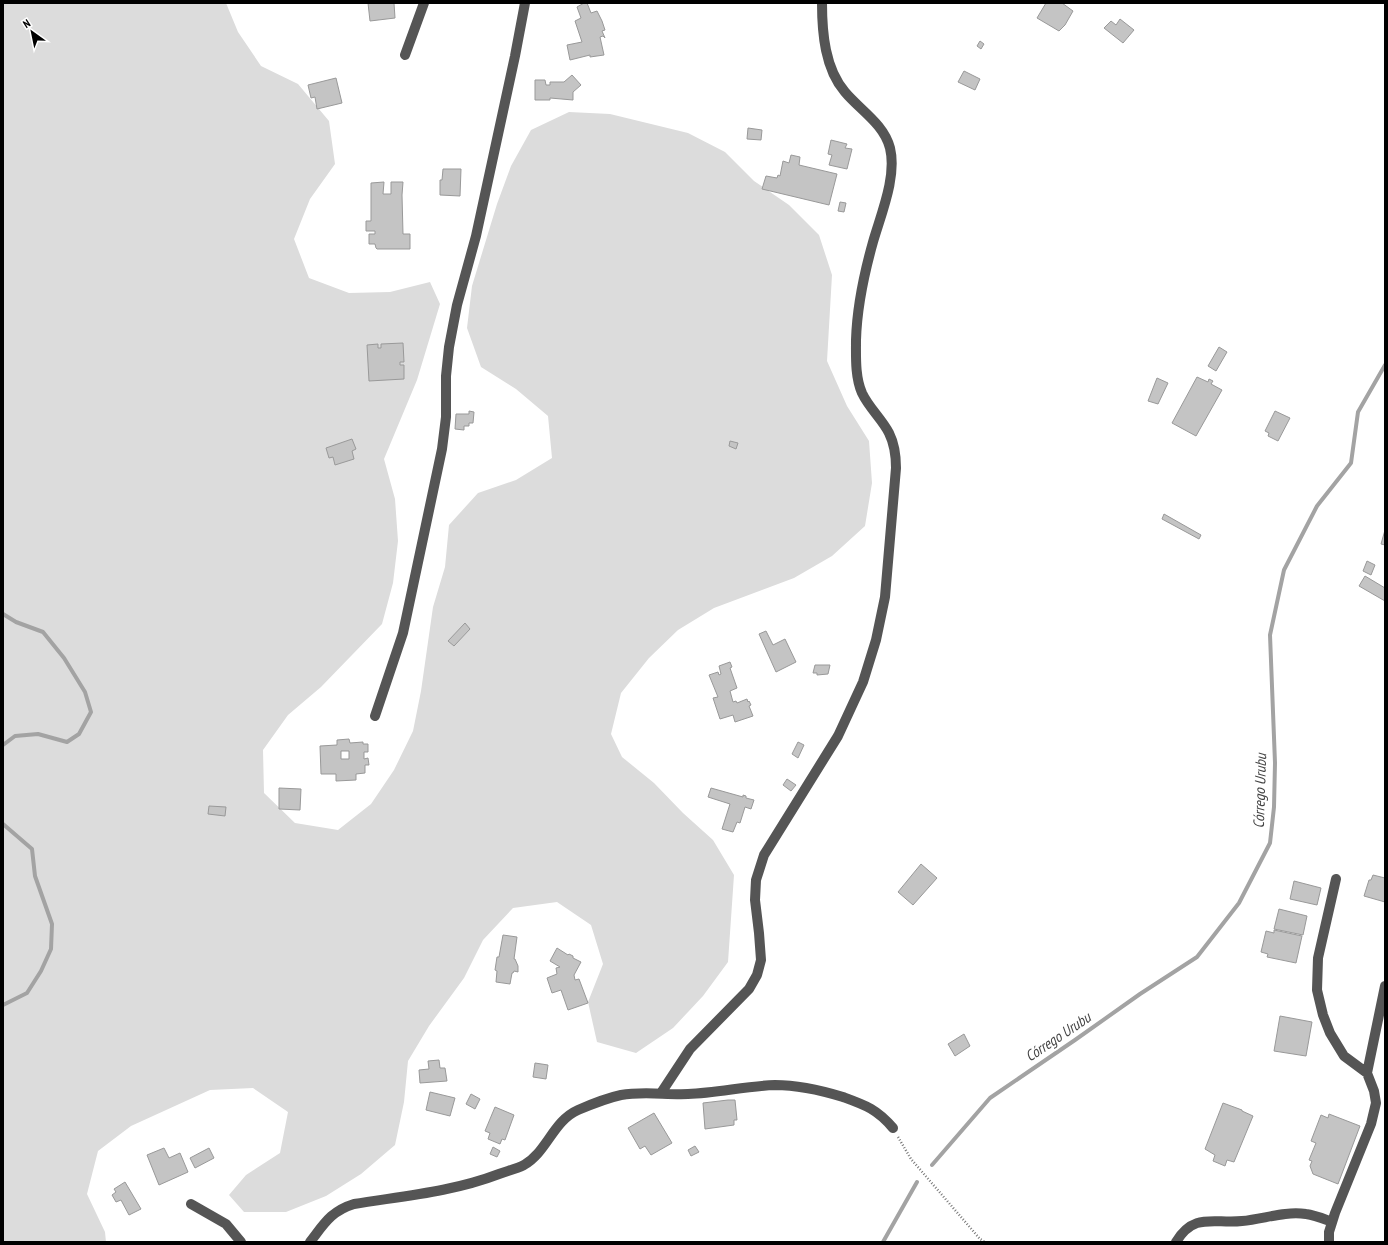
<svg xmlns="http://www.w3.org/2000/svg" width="1388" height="1245" viewBox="0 0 1388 1245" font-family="'PT Sans Narrow',sans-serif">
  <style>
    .green { fill: #dcdcdc }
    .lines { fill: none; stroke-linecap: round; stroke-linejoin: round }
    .stream { stroke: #a3a3a3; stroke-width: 4 }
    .building { fill: #c4c4c4; stroke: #999; fill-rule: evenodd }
    .path { stroke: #777; stroke-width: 2.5; stroke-dasharray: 1 2; stroke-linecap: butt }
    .minor { stroke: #555; stroke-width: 10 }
    .labels { text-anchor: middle; stroke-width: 4; stroke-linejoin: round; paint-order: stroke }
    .water-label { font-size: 15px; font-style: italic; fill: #444; stroke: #fff }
  </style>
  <rect width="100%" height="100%" fill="#fff"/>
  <!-- green -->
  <path class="green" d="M 3,3 L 226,3 L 238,32 L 261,66 L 298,84 L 329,121 L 335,164 L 310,199 L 294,239 L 309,278 L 349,293 L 390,292 L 430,282 L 440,304 L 417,380 L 384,459 L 395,499 L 398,541 L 393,583 L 382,624 L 321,687 L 288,715 L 263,750 L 264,793 L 295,823 L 338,830 L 371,804 L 394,770 L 413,731 L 421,691 L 433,607 L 445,567 L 449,525 L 478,493 L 516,480 L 552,458 L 548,416 L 516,389 L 481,367 L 467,328 L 472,286 L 497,204 L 511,166 L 531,130 L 569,112 L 610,114 L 688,133 L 725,152 L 754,181 L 789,205 L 819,235 L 832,275 L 827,361 L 847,406 L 869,441 L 872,483 L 865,526 L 832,556 L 794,578 L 714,608 L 678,630 L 649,658 L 621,693 L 611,734 L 622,757 L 654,783 L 683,813 L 713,840 L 734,875 L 728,962 L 703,996 L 673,1028 L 636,1053 L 597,1042 L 588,1002 L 603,964 L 591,925 L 557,902 L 513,908 L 483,940 L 464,978 L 429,1026 L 408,1061 L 404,1102 L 395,1145 L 361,1174 L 326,1196 L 286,1212 L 244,1212 L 229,1195 L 246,1175 L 280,1153 L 288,1112 L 253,1088 L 210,1090 L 131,1126 L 98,1151 L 87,1194 L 105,1232 L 106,1242 L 3,1242 Z"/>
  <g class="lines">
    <!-- stream -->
    <path class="stream" d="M 3,614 L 16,622 L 43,632 L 64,658 L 85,692 L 91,712 L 79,734 L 67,742 L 38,734 L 15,736 L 3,745
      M 3,824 L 32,849 L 35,876 L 52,924 L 51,949 L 41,971 L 27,993 L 3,1005
      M 932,1165 L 990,1098 L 1075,1040 L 1140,994 L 1197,957 L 1239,903 L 1270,843 L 1274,807 L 1275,763 L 1270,635 L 1284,570 L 1317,506 L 1351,463 L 1358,412 L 1385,365
      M 883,1242 L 917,1182"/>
  </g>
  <!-- building -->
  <path class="building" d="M 368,3 L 394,3 L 395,18 L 370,21 Z
    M 584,3 L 587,3 L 591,13 L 597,11 L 602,21 L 605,30 L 602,31 L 605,38 L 603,36 L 600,37 L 604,55 L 590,57 L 590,55 L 570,60 L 567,45 L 582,42 L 575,21 L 581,18 L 577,7 Z
    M 1046,3 L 1062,3 L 1073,11 L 1065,25 L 1059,31 L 1037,18 Z
    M 1120,19 L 1134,30 L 1123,43 L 1104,28 L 1111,21 L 1116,25 Z
    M 980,41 L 984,44 L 981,49 L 977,46 Z
    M 964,71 L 980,79 L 975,90 L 958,82 Z
    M 572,75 L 581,85 L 573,92 L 573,100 L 550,98 L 550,100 L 535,100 L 535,80 L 545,80 L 546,85 L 550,85 L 550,82 L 564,82 Z
    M 336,78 L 342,103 L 317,109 L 315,97 L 311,98 L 308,85 Z
    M 748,128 L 762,130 L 761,140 L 747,139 Z
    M 831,140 L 847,144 L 845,148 L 852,149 L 847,169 L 829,165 L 832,155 L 828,154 Z
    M 791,155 L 800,157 L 799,165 L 837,174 L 829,205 L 762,189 L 766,176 L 777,178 L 778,175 L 780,176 L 783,161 L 789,163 Z
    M 443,169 L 461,169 L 460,196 L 440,195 L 440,180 L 442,180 Z
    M 384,182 L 383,194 L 391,194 L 391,182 L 403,182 L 402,195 L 403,234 L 410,234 L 410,249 L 377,249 L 376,248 L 375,244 L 369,244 L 369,234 L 375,234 L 375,231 L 366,231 L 366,221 L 371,221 L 371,183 Z
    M 840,202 L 846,203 L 844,212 L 838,211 Z
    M 403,343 L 404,362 L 400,362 L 400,365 L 404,365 L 404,379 L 369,381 L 367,345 L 378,344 L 378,348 L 381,348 L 381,344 Z
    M 1219,347 L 1227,352 L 1216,371 L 1208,366 Z
    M 1197,377 L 1208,382 L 1209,379 L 1213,381 L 1211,384 L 1222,390 L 1196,436 L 1172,423 Z
    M 1157,378 L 1168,383 L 1158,404 L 1148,401 Z
    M 469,411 L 474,412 L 473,423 L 469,423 L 469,426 L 464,426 L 464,430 L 455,429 L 456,414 L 469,414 Z
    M 1275,411 L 1290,418 L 1278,441 L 1268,436 L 1269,433 L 1265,431 Z
    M 352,439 L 356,449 L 352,451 L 354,459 L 335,465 L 333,457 L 329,458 L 326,448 Z
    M 730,441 L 738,443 L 736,449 L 729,446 Z
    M 1164,514 L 1201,535 L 1199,539 L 1162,519 Z
    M 1385,530 L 1385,545 L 1381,544 Z
    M 1367,561 L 1375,565 L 1371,575 L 1363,571 Z
    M 1365,576 L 1385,588 L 1385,601 L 1359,586 Z
    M 465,623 L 470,629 L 454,646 L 448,641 Z
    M 766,631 L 773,645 L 785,639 L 796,662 L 776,672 L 759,634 Z
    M 730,662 L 732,667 L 730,668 L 737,688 L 730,691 L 733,702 L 736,701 L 737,703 L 747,699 L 748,702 L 749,701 L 751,705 L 749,706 L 753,716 L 735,722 L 733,715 L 720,719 L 713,698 L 718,697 L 709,675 L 718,672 L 719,675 L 721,674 L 719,666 Z
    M 815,665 L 830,665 L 828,674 L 817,675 L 817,673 L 813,673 Z
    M 349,739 L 350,743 L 363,742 L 363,744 L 368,744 L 368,752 L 364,752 L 364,759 L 368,758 L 369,765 L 365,765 L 365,773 L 356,774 L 356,780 L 336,781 L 336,774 L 321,774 L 320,746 L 337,745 L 337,740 ZM 341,751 L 349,751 L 349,759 L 341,759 Z
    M 798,742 L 804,745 L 798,758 L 792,754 Z
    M 787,779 L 796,785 L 791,791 L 783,785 Z
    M 279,788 L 301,789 L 300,810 L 279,809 Z
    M 711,788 L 743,797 L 743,795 L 746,796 L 746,798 L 754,800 L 751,809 L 745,807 L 740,823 L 737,822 L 733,832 L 722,829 L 730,804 L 708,797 Z
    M 209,806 L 226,807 L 225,816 L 208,814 Z
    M 921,864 L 937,878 L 913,905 L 898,892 Z
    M 1373,875 L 1385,878 L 1385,902 L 1364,896 L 1369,880 L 1371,880 Z
    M 1294,881 L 1321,888 L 1317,905 L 1290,899 Z
    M 1279,909 L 1307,916 L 1303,935 L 1274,929 Z
    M 1274,930 L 1302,936 L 1296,963 L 1267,957 L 1268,954 L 1261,952 L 1266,931 L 1274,933 Z
    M 503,935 L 517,937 L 514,959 L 515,959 L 518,966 L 518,972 L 514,971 L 513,973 L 512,973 L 510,984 L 496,982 L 497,971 L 495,970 L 497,957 L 499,957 Z
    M 557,948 L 568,955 L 569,954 L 573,956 L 573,958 L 581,962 L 574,975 L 575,980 L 579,979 L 588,1003 L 568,1010 L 561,990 L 552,993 L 547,978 L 557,974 L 556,968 L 560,967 L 550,961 Z
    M 1280,1016 L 1312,1022 L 1306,1056 L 1274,1051 Z
    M 964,1034 L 970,1046 L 955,1056 L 948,1044 Z
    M 439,1060 L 440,1068 L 445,1068 L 447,1081 L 420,1083 L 419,1070 L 429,1069 L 428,1061 Z
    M 535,1063 L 548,1065 L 546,1079 L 533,1077 Z
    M 430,1092 L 455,1098 L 450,1116 L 426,1110 Z
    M 471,1094 L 480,1099 L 475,1109 L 466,1104 Z
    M 728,1100 L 735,1100 L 737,1120 L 734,1120 L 734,1125 L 705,1129 L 703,1103 Z
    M 1223,1103 L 1242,1110 L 1242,1111 L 1253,1116 L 1234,1162 L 1227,1160 L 1225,1166 L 1213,1161 L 1215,1155 L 1205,1149 Z
    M 495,1107 L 514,1115 L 505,1140 L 502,1139 L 500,1144 L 488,1139 L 490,1133 L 485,1131 Z
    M 654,1113 L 672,1143 L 651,1155 L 645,1146 L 640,1149 L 628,1128 Z
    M 1329,1114 L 1360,1126 L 1338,1184 L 1313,1174 L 1310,1166 L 1312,1161 L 1309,1160 L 1316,1143 L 1311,1141 L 1321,1115 L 1328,1118 Z
    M 695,1146 L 699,1152 L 691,1156 L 688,1150 Z
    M 493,1147 L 500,1151 L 497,1157 L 490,1154 Z
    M 164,1148 L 169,1158 L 180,1153 L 188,1172 L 159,1185 L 147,1155 Z
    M 209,1148 L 214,1158 L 195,1168 L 190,1158 Z
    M 125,1182 L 141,1209 L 129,1215 L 121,1200 L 116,1202 L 112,1195 L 116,1192 L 114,1189 Z"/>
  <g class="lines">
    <!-- path -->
    <path class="path" d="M 898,1137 L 911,1159 L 980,1239 L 985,1242"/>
    <!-- minor -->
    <path class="minor" d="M 405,55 L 424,3
      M 375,716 L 403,633 L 442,449 L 446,417 L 446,376 L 449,347 L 457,305 L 476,236 L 515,56 L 525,3
      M 1367,1073 L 1385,986
      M 661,1093 L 690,1049 L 749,989 L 757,975 L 761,960 L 759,933 L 755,900 L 756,880 L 764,855 L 838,736 L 863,682 L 876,640 L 885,597 L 896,468 C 896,456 895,445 889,433 C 882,419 869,408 862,393 C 855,377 856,357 856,340 C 857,306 864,274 873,242 C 881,214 897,177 890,148 C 884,124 860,110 845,92 C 825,69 822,33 822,3
      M 191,1204 L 226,1224 L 241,1242
      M 310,1242 C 324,1224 331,1211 354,1204 C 403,1196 452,1192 499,1174 C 507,1171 516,1169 524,1165 C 547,1152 553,1121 578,1110 C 592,1104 607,1098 621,1095 C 643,1091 666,1095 688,1094 C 717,1093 746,1086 775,1085 C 798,1085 820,1090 843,1097 C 865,1105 877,1109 893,1128
      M 1176,1242 C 1194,1212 1214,1224 1242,1221 C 1264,1219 1284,1211 1306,1214 C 1315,1215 1324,1219 1332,1222
      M 1329,1242 L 1329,1232 L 1335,1213 L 1371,1124 L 1376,1103 L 1374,1091 L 1367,1073 L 1344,1056 L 1330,1033 L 1323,1015 L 1317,990 L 1318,958 L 1336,879"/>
  </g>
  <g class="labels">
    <!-- water labels -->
    <g class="water-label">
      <text transform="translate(1260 791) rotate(-88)" y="5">Córrego Urubu</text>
      <text transform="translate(1058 1037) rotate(-34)" y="5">Córrego Urubu</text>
    </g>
  </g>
  <!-- border -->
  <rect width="1388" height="1245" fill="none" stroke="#000000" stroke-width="8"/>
  <!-- north arrow -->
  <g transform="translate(32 32) rotate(327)" stroke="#ffffff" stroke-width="3" paint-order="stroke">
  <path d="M0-3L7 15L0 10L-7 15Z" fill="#000000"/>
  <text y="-6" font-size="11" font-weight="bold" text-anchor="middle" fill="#000000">N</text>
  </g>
</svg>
